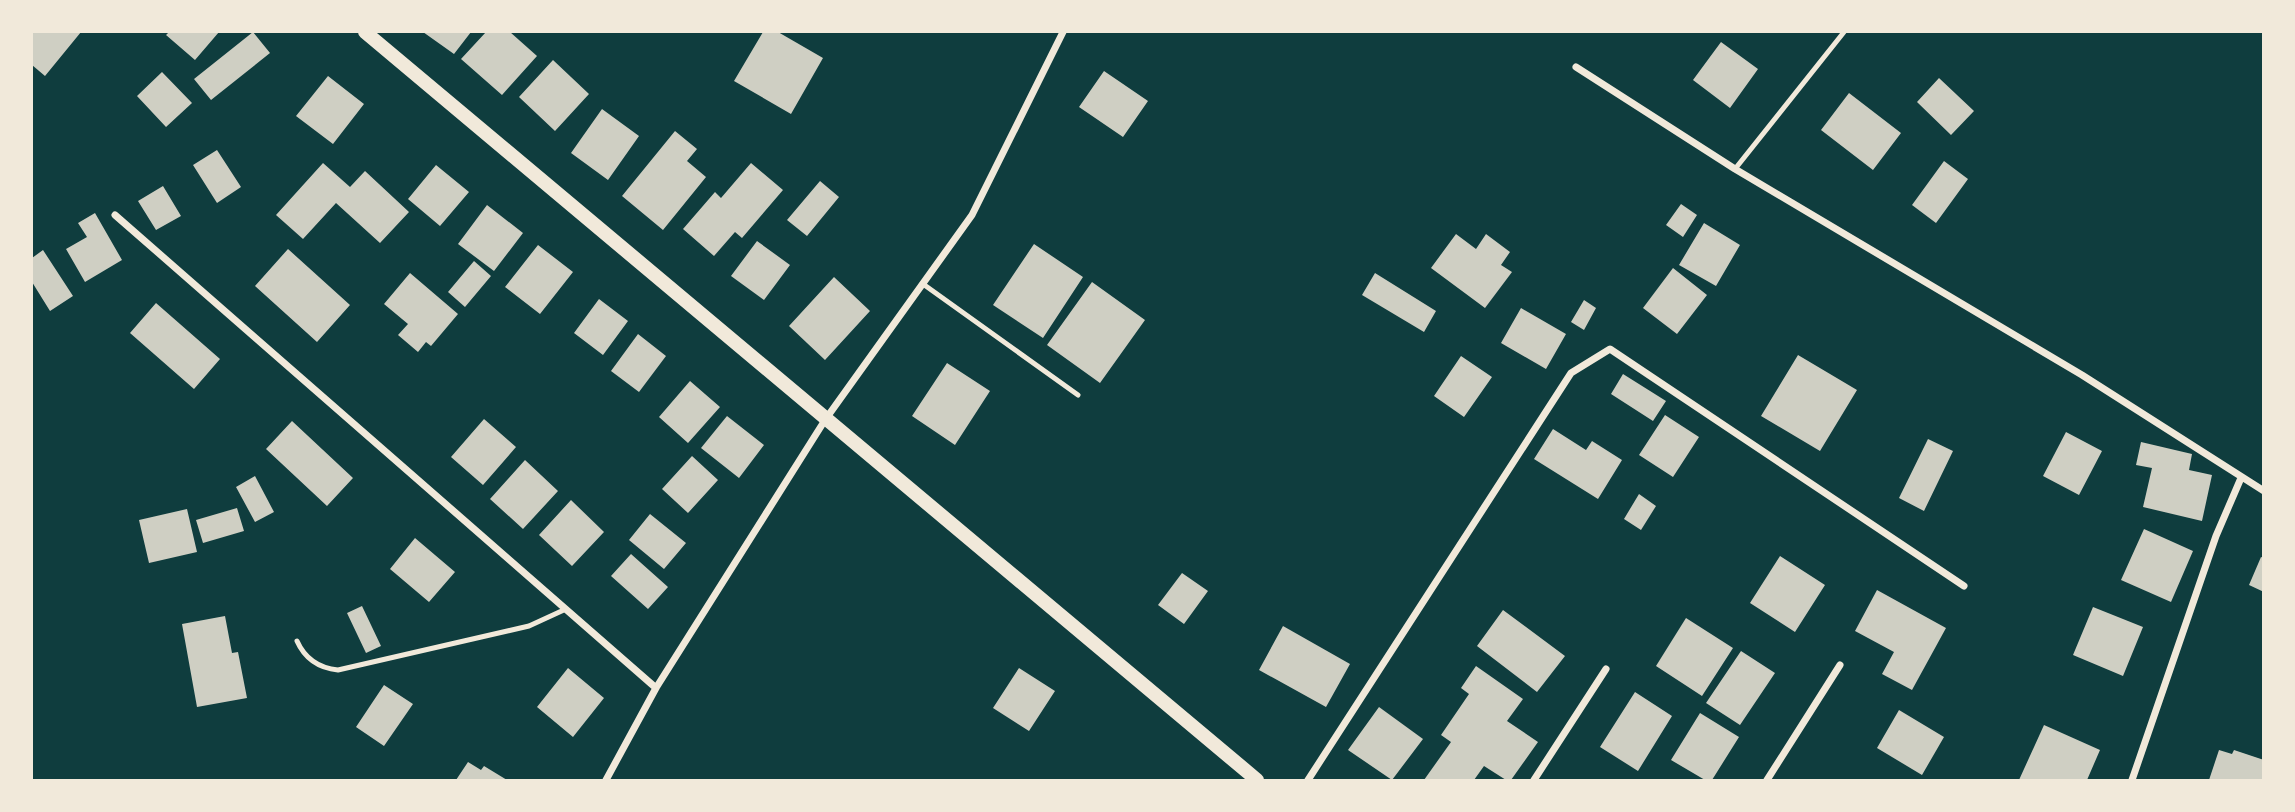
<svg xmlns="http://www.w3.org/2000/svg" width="2295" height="812" viewBox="0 0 2295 812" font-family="'Alegreya Sans',sans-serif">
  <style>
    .building { fill: #cfcfc3 }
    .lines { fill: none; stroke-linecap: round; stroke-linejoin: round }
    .service { stroke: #f1e9da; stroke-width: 5 }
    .minor { stroke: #f1e9da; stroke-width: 7 }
    .secondary { stroke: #f1e9da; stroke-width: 14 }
  </style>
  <rect width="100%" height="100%" fill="#0f3d3e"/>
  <!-- building -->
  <path class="building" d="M 32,32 L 81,32 L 45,76 L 32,65 Z
    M 169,32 L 219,32 L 195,60 L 166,35 Z
    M 253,32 L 270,53 L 211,100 L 194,79 Z
    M 423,32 L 471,32 L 454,54 Z
    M 486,32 L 510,32 L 537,56 L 502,95 L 461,59 Z
    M 763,32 L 778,32 L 823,58 L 791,114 L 734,81 Z
    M 1721,42 L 1758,69 L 1730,108 L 1693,80 Z
    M 553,60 L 589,94 L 555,131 L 519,97 Z
    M 1104,71 L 1148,101 L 1123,137 L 1079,107 Z
    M 162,72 L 192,103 L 166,127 L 137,96 Z
    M 328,76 L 364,104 L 333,144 L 296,116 Z
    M 1939,78 L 1974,111 L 1951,135 L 1917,102 Z
    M 1849,93 L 1901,133 L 1873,170 L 1821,130 Z
    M 602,109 L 639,136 L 608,180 L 571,153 Z
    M 675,131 L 697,149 L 687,161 L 706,177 L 663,230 L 622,196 Z
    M 217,150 L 241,187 L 217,203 L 193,165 Z
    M 1944,161 L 1968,179 L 1936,223 L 1912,205 Z
    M 323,163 L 350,187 L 365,171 L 409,212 L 380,243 L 336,203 L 303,239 L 276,215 Z
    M 751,163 L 783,190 L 742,238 L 735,232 L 714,256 L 683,229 L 715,192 L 721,198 Z
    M 436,165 L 469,192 L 440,226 L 408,199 Z
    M 820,181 L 839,197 L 807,236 L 787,220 Z
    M 163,186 L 181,216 L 156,230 L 138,201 Z
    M 1681,204 L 1697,215 L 1683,237 L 1666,225 Z
    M 487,205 L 523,233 L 494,271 L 458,244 Z
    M 95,213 L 122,260 L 85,282 L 66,249 L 87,237 L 78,223 Z
    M 1704,223 L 1740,245 L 1716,286 L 1679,265 Z
    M 1456,234 L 1476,249 L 1486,234 L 1510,252 L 1501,265 L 1512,272 L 1485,308 L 1431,268 Z
    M 757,241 L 790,265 L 764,300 L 731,276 Z
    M 1034,244 L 1083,277 L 1043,338 L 993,305 Z
    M 538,245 L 573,272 L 540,314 L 505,287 Z
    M 288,249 L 350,305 L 317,342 L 255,286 Z
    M 43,250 L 73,296 L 50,311 L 32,282 L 32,258 Z
    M 474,261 L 491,276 L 465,307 L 448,292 Z
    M 1673,268 L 1707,295 L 1677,334 L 1643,308 Z
    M 410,273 L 458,314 L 431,346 L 426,342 L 418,352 L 398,335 L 408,324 L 384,304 Z
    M 1375,273 L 1436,311 L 1424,332 L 1362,295 Z
    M 834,277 L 870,311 L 825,360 L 789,326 Z
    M 1092,282 L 1145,320 L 1100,383 L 1047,345 Z
    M 599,299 L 628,321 L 603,355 L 574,333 Z
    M 1584,300 L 1596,308 L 1584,330 L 1571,322 Z
    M 156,303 L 220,359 L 194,389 L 130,333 Z
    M 1521,308 L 1566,334 L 1546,369 L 1501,343 Z
    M 638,334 L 666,356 L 639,392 L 611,371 Z
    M 1798,355 L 1857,390 L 1820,451 L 1761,416 Z
    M 1461,356 L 1492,377 L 1464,417 L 1434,396 Z
    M 947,363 L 990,391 L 955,445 L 912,416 Z
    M 1623,374 L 1666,401 L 1653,421 L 1611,394 Z
    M 690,381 L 720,407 L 688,443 L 659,417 Z
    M 1665,415 L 1699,437 L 1673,477 L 1639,455 Z
    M 727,416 L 764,445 L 739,478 L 701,448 Z
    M 484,419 L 516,447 L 483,485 L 451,457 Z
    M 292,421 L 353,478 L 327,506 L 266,449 Z
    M 1553,429 L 1586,450 L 1592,441 L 1622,460 L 1598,499 L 1534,459 Z
    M 2066,432 L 2102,451 L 2079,495 L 2043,476 Z
    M 1928,439 L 1953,451 L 1924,511 L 1899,498 Z
    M 2141,442 L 2192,454 L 2189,470 L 2212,475 L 2202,521 L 2143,507 L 2152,468 L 2136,465 Z
    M 692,456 L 718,480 L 688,513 L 662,489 Z
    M 525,460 L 558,491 L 523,529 L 490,499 Z
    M 255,476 L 274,512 L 255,522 L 236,487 Z
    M 1639,494 L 1656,506 L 1641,530 L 1624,519 Z
    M 571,500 L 604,532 L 572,566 L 539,535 Z
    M 237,508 L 244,531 L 203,543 L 196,520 Z
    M 187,509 L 197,552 L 149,563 L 139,520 Z
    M 650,514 L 686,543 L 664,569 L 629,540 Z
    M 2144,529 L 2193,551 L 2171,602 L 2121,580 Z
    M 415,538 L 455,572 L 429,602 L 390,569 Z
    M 631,554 L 668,587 L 648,609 L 611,576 Z
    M 1780,556 L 1825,585 L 1795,632 L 1750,603 Z
    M 2261,557 L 2264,558 L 2264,592 L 2249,585 Z
    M 1182,573 L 1208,591 L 1184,624 L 1158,605 Z
    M 1877,590 L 1946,628 L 1912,690 L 1882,674 L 1894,652 L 1855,631 Z
    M 362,606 L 381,646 L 366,653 L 347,613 Z
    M 2093,607 L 2143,627 L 2123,676 L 2073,655 Z
    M 1503,610 L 1565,656 L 1537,692 L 1477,646 Z
    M 225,616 L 232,653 L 238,652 L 247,698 L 197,707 L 182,624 Z
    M 1686,618 L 1733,648 L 1702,696 L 1656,666 Z
    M 1283,626 L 1350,664 L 1326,707 L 1259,670 Z
    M 1741,651 L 1775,673 L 1740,725 L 1706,703 Z
    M 1476,666 L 1523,699 L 1507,721 L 1538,742 L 1511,780 L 1506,780 L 1484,766 L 1474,780 L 1424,780 L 1451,742 L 1441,735 L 1469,694 L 1461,688 Z
    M 568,668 L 604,698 L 573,737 L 537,707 Z
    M 1019,668 L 1055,691 L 1029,731 L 993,708 Z
    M 384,685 L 413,704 L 384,746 L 356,727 Z
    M 1635,692 L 1672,716 L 1638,771 L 1600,747 Z
    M 1379,707 L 1423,739 L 1392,780 L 1348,750 Z
    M 1899,710 L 1944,737 L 1922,775 L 1877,748 Z
    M 1700,713 L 1739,737 L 1712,780 L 1705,780 L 1671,760 Z
    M 2044,725 L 2100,750 L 2087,780 L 2019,780 Z
    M 2219,750 L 2232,754 L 2234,750 L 2264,760 L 2264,780 L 2209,780 Z
    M 468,762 L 481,770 L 484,766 L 507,780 L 456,780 Z"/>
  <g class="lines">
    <!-- service -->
    <path class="service" d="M 1735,169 L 1844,32
      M 923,284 L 1078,395
      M 297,641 C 305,659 318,668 338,670 L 529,626 L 566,609"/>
    <!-- minor -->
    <path class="minor" d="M 1576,67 L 1735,169 L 2082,375 L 2264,491
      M 115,215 L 656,688
      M 606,780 L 656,688 L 825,420 L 972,215 L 1063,32
      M 1308,780 L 1571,373 L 1610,349 L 1964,586
      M 1534,780 L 1606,669
      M 1767,780 L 1840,665
      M 2132,780 L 2216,536 L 2241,478"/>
    <!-- secondary -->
    <path class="secondary" d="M 365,32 L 1257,780"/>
  </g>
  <!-- border -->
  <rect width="2295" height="812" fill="none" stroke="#f1e9da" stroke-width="66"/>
</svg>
